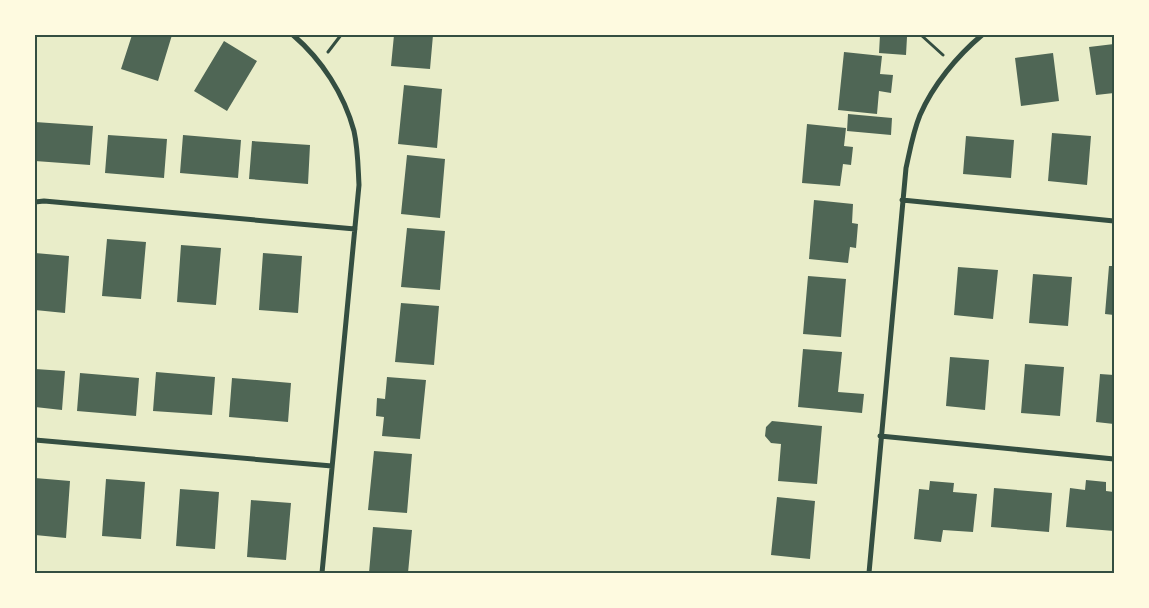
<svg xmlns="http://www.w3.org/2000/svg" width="1149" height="608" viewBox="0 0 1149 608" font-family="Rubik,sans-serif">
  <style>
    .building { fill: #4f6655 }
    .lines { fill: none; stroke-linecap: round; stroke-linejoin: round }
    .path { stroke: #344e41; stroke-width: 3 }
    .minor { stroke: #344e41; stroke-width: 5 }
    .neatline { fill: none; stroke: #344e41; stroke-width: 2 }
  </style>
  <rect width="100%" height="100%" fill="#e9edc9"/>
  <!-- building -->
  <path class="building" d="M 132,35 L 172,35 L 158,81 L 121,69 Z
    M 394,35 L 433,35 L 430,69 L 391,66 Z
    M 880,35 L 907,37 L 906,55 L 879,53 Z
    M 224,41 L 257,61 L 227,111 L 194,91 Z
    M 1114,44 L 1114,93 L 1096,95 L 1089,47 Z
    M 844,52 L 882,56 L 880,74 L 893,75 L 891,93 L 879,91 L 877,114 L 838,110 Z
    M 1053,53 L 1059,101 L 1021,106 L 1015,58 Z
    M 404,85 L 442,89 L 437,148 L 398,144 Z
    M 848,114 L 892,118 L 891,135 L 847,131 Z
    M 35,122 L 93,126 L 90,165 L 35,161 Z
    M 807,124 L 846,128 L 844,146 L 853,147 L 851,165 L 843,164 L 840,186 L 802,183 Z
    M 1052,133 L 1091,136 L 1087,185 L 1048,181 Z
    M 108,135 L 167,139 L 164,178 L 105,173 Z
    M 183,135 L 241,140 L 238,178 L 180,173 Z
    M 966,136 L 1014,140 L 1011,178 L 963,174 Z
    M 252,141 L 310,145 L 308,184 L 249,179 Z
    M 407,155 L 445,159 L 440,218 L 401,214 Z
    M 814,200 L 853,204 L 852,223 L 858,224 L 856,248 L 850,247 L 848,263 L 809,259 Z
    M 407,228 L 445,231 L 440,290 L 401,287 Z
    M 107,239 L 146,242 L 141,299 L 102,296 Z
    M 181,245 L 221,248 L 216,305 L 177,302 Z
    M 35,253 L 69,256 L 65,313 L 35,310 Z
    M 263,253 L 302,256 L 298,313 L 259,310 Z
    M 1109,266 L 1114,266 L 1114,315 L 1105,314 Z
    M 958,267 L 998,270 L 993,319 L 954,315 Z
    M 1033,274 L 1072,277 L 1068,326 L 1029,323 Z
    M 808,276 L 846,279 L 841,337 L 803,334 Z
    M 401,303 L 439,306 L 434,365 L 395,362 Z
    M 803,349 L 842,352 L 838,392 L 864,394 L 862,413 L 798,407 Z
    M 950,357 L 989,360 L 985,410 L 946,406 Z
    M 1025,364 L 1064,367 L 1060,416 L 1021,413 Z
    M 35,369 L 65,371 L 62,410 L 35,407 Z
    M 156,372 L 215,377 L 212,415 L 153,411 Z
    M 80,373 L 139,378 L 136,416 L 77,411 Z
    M 1100,374 L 1114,375 L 1114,424 L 1096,422 Z
    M 387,377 L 426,380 L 420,439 L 382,436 L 384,417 L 376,416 L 377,398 L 385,399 Z
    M 232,378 L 291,383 L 288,422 L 229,417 Z
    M 772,421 L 822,426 L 817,484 L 778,481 L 781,444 L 771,443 L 765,436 L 766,427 Z
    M 374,451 L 412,454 L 407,513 L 368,510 Z
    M 35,478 L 70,481 L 66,538 L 35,535 Z
    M 106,479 L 145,482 L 141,539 L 102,536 Z
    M 1086,480 L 1106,482 L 1106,491 L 1114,492 L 1114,531 L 1066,527 L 1070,488 L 1085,490 Z
    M 930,481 L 954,483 L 953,492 L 977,494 L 973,532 L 943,530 L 941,542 L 914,539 L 919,489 L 929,490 Z
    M 994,488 L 1052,493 L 1049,532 L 991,527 Z
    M 180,489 L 219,492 L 215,549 L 176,546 Z
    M 777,497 L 815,501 L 810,559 L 771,555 Z
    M 251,500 L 291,503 L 286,560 L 247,557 Z
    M 373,527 L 412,530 L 408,573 L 369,573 Z"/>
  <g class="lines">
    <!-- path -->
    <path class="path" d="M 921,35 L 943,55
      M 328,52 L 341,35"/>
    <!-- minor -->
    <path class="minor" d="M 293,35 C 322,60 344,94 354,131 C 358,149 358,167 359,185 L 322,573
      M 902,200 L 1114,221
      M 35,202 L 44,201 L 355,229
      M 880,436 L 1114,459
      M 35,440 L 332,466
      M 869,573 L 906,168 C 910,150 913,132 920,115 C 933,85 957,56 982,35"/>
  </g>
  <!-- border -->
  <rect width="1149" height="608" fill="none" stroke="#fefae0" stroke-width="72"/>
  <rect x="36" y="36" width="1077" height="536" class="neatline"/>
</svg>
